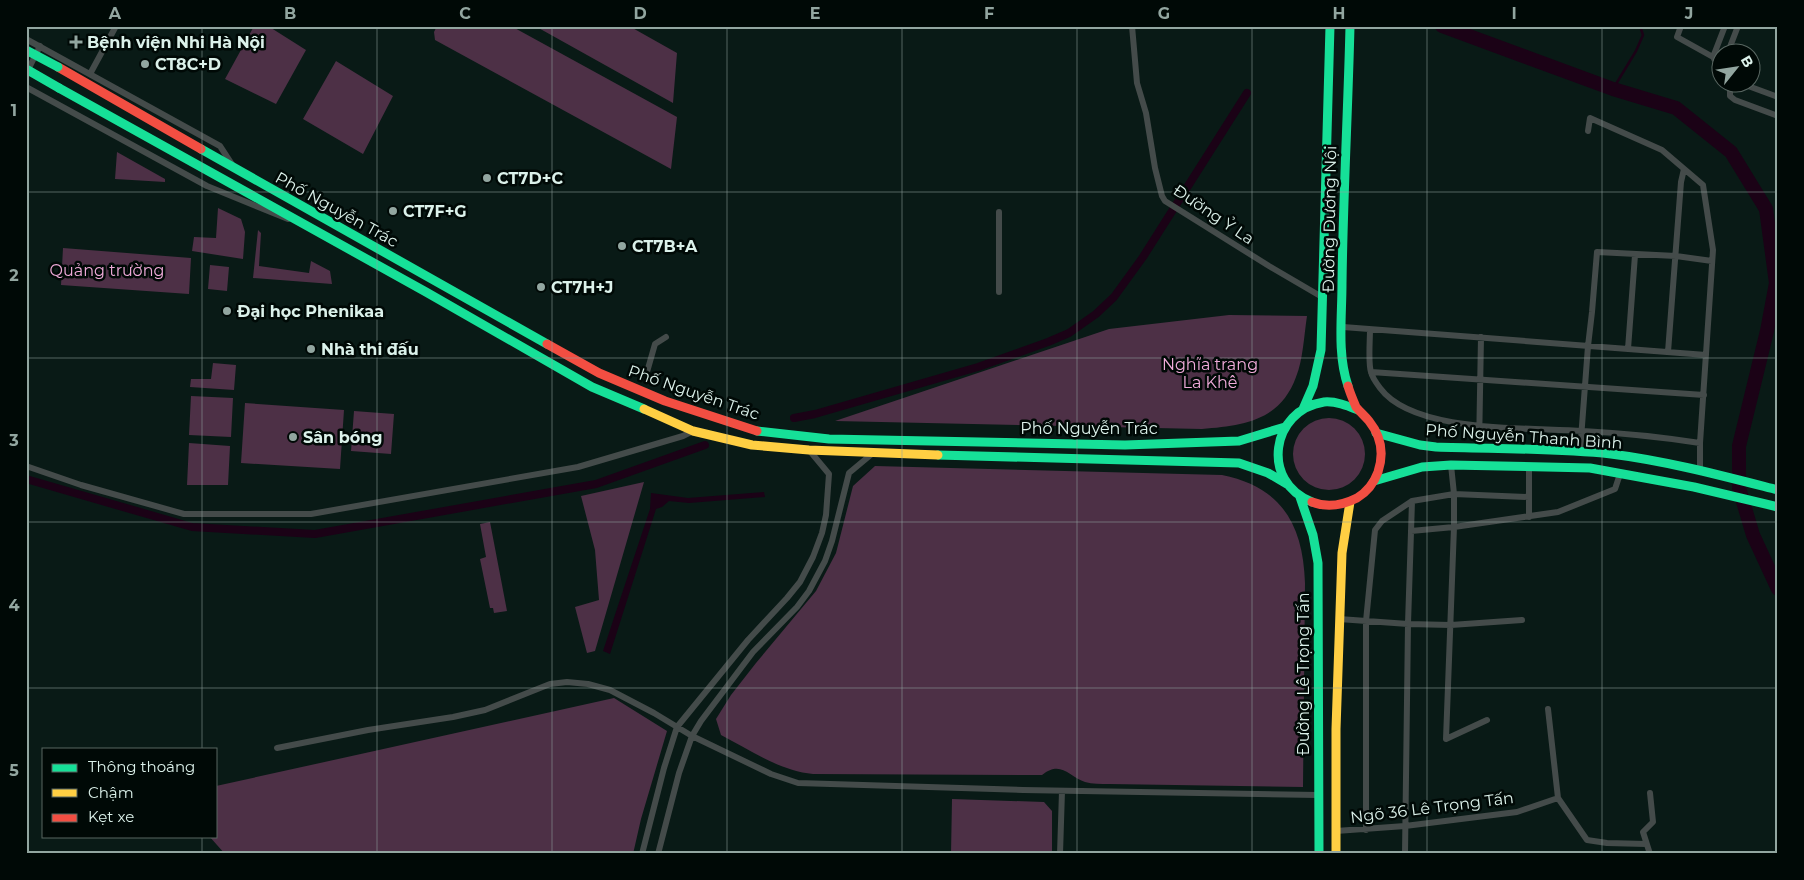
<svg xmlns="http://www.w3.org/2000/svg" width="1804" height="880" viewBox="0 0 1804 880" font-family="Montserrat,sans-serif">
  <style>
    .green { fill: #4d3046 }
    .water { fill: #1b0216 }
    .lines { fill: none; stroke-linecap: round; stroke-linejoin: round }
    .stream { stroke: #1b0216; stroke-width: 2.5 }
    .canal { stroke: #1b0216; stroke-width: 8 }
    .river { stroke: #1b0216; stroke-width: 14 }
    .street { stroke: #444b4a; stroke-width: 6 }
    .fast { stroke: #16e098; stroke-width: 9 }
    .slow { stroke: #ffcf43; stroke-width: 9 }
    .jam { stroke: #f24e42; stroke-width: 9 }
    .fast-bridge { stroke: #16e098; stroke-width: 9 }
    .grid { fill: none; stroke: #92a6a0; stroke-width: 1; stroke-opacity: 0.55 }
    .poi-dot { fill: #92a6a0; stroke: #000906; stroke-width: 2 }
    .labels { text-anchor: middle; stroke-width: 5; stroke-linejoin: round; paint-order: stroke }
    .poi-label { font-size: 16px; font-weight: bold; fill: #dbf1ea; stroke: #000906; text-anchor: start }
    .street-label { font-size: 16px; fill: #dbf1ea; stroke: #000906 }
    .park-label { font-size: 16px; fill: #f0abda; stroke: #000906 }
    .neatline { fill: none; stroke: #92a6a0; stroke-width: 2 }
    .grid-label { font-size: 16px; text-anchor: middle; font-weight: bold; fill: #92a6a0 }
  </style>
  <rect width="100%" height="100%" fill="#091a16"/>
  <!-- green -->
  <path class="green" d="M 262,26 L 268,26 L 306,50 L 276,104 L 225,79 L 253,28 Z
    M 437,26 L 511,26 L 677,117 L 671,169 L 435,40 L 434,32 Z
    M 535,26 L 629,26 L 677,53 L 673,103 Z
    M 336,61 L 393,96 L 363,154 L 303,119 Z
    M 117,152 L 165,179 L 165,182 L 115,179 Z
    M 218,208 L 241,219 L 245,232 L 243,259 L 192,251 L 194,237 L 216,238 Z
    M 258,230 L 261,233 L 259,266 L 309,273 L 311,261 L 330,271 L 332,284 L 253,278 Z
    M 63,248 L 191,258 L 189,294 L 61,285 Z
    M 210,265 L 229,267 L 227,291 L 208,289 Z
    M 1229,315 L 1307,316 C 1304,335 1303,360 1296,377 C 1280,421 1243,426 1202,429 L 835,421 L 1109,329 Z
    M 213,363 L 236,365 L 234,390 L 190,387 L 191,379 L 211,379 Z
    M 191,396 L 233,398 L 231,437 L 189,435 Z
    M 245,403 L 344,410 L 340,469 L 241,463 Z
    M 354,411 L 394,414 L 391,454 L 351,451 Z
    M1293 454a36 36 0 1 1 72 0a36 36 0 1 1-72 0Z
    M 189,443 L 230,446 L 228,485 L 187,485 Z
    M 875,466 L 1222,475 C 1282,487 1303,525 1305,583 L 1303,787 L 1109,784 C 1101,784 1092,784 1085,782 C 1068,776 1061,760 1042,775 L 813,774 C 780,771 750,750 721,735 L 716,719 L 731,695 L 756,663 L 816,591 L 836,553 L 853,486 Z
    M 644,482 L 595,651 L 587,653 L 575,607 L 599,600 L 595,550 L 581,496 Z
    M 490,522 L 507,611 L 494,613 L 493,608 L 490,608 L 480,559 L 486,557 L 480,524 Z
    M 614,698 L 667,731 L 641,819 L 633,854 L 225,854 L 209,836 L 216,836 L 216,786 Z
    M 952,799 L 1044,802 L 1052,811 L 1052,854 L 951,854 Z"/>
  <!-- water -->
  <path class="water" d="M 764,492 L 765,497 L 689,503 L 669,501 L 662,507 L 656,509 L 610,654 L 603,651 L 650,509 L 651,493 L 688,498 Z"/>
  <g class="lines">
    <!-- stream -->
    <path class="stream" d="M 1613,89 L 1636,51 L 1643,35 L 1640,26"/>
    <!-- canal -->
    <path class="canal" d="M 794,418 L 815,414 L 978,367 L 1048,342 L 1069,333 L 1096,314 L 1114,297 L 1143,257 L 1247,93
      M 26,479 L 192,527 L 315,534 L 596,484 L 705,445"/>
    <!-- river -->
    <path class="river" d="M 1442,26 L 1613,89 L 1676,108 L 1731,152 L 1766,209 L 1776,283 L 1767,331 L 1739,446 L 1739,488 L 1753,535 L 1778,589"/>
    <!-- street -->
    <path class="street" d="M 1132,26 L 1137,83 L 1146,113 L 1155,168 L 1162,196 L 1165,201 L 1269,266 L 1322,297
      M 1681,26 L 1677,37 L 1713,57 L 1720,69 L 1722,66
      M 26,39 L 220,146 L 233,166
      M 1728,52 L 1738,26
      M 1713,57 L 1725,26
      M 26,74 L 40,46
      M 90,74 L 116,26
      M 26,87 L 207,186 L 288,219
      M 1778,97 L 1740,83 L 1734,84 L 1730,89 L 1730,96 L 1735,100 L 1778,116
      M 1588,131 L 1590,118 L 1662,150 L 1703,185 L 1713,250 L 1700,443 L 1700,470
      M 999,212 L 999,292
      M 1343,327 L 1706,355
      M 1370,330 C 1370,340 1368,363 1371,372 C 1372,377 1377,384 1380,388 C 1414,434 1530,427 1583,431 C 1622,433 1661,437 1700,443
      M 1628,349 L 1635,255
      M 1668,352 L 1681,182 L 1684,169
      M 647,372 L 655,344 L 666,337
      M 1371,372 L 1704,395
      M 1479,448 L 1481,337
      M 1580,452 L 1588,346 L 1592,312 L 1597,252 L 1676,256 L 1712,261
      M 1451,465 L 1454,494 L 1454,527 L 1446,739 L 1487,720
      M 26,466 L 81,485 L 184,514 L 311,514 L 578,467 L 683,436 L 693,431
      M 1529,517 L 1529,466
      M 1411,531 L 1454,527 L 1558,512 L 1615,489 L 1620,474
      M 1339,619 L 1408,624 L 1451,625 L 1522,620
      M 1548,709 L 1558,798 L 1587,840 L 1607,843 L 1646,844
      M 277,748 L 368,730 L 453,717 L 485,710 L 550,684 L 567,682 L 588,684 L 610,690 L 654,713 L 692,736 L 771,774 L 798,783 L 1023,790 L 1318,795
      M 1650,793 L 1653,822 L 1643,832 L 1650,854
      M 1366,830 L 1366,621 L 1375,530 L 1382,521 L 1412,501 L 1454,494 L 1529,497
      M 1336,831 L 1405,826 L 1517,812 L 1558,798
      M 642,854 L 664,768 L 677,727 L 748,640 L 787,598 L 800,582 L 813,557 L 822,533 L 826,515 L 829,474 L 809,450
      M 658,854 L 679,773 L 692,736 L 701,721 L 753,652 L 797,607 L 809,591 L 825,561 L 832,541 L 849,473 L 873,453
      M 1060,854 L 1062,791
      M 1405,854 L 1408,624 L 1412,501"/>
    <!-- fast -->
    <path class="fast" d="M 59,88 L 426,292 L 592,387 L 644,409
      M 201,149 L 547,344
      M 1348,386 C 1337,354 1342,317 1342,284 C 1343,198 1348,112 1350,26
      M 1303,409 L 1313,386 L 1321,350 L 1330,26
      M 757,431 L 829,439 L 1125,445 L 1239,441 L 1285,427
      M 1376,433 L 1420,445 L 1436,447 C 1494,449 1553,448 1611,454 C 1667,461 1723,476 1778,490
      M 938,455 L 1239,463 L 1268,473 L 1287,484
      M 1374,481 L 1422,467 L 1451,465 L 1590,468 L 1694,487 L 1778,507
      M 1300,497 L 1313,535 L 1318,563 L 1319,854
      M 1312,502 C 1260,482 1271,410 1324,402 C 1336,401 1348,406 1358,410"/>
    <!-- slow -->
    <path class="slow" d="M 644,409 L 693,431 L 752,445 L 809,450 L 938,455
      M 1336,854 L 1336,729 L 1342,553 L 1350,502"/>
    <!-- jam -->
    <path class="jam" d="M 58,67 L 201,149
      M 547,344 L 599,373 L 665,401 L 757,431
      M 1312,502 C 1327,508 1343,505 1357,498 C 1367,492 1374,483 1378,472 C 1384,454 1381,436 1369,421 C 1365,416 1360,412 1356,407 C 1353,400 1350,393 1348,386"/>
    <!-- fast-bridge -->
    <path class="fast-bridge" d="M 26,50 L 58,67
      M 26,69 L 59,88"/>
  </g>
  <!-- grid -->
  <path class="grid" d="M 202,26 L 202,749M 377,26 L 377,854M 552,26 L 552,854M 727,26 L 727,854M 902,26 L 902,854M 1077,26 L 1077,854M 1252,26 L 1252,854M 1427,26 L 1427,854M 1602,26 L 1602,854M 26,192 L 1778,192M 26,358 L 1778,358M 26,522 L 1778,522M 26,688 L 1778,688M 202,836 L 202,854"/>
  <!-- markers -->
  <g class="poi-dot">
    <path d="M73.5 34.5h5v5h5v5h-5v5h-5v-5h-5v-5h5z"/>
    <circle cx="145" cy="64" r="5"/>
    <circle cx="487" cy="178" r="5"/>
    <circle cx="393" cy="211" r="5"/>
    <circle cx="622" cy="246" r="5"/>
    <circle cx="541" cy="287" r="5"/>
    <circle cx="227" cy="311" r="5"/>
    <circle cx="311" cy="349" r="5"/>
    <circle cx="293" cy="437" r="5"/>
  </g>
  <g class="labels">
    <!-- poi labels -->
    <g class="poi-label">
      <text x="87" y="48">Bệnh viện Nhi Hà Nội</text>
      <text x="155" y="70">CT8C+D</text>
      <text x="497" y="184">CT7D+C</text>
      <text x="403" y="217">CT7F+G</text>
      <text x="632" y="252">CT7B+A</text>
      <text x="551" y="293">CT7H+J</text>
      <text x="237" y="317">Đại học Phenikaa</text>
      <text x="321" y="355">Nhà thi đấu</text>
      <text x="303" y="443">Sân bóng</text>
    </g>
    <!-- street labels -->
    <g class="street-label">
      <text transform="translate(337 209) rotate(29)" y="6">Phố Nguyễn Trác</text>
      <text transform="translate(1214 214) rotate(34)" y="6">Đường Ỷ La</text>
      <text transform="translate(1329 219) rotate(-89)" y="6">Đường Dương Nội</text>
      <text transform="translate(694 392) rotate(19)" y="6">Phố Nguyễn Trác</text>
      <text x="1089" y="434">Phố Nguyễn Trác</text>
      <text transform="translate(1524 436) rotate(4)" y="6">Phố Nguyễn Thanh Bình</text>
      <text transform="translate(1303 674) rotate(-90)" y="6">Đường Lê Trọng Tấn</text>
      <text transform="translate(1432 807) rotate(-7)" y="6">Ngõ 36 Lê Trọng Tấn</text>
    </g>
    <!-- park labels -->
    <g class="park-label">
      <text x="107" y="276">Quảng trường</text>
      <text x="1210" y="370">Nghĩa trang<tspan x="1210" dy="18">La Khê</tspan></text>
    </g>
  </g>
  <!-- border -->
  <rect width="1804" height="880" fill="none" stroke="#000906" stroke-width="55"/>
  <!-- legend -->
  <rect x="42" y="748" width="175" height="90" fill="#000906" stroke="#586661"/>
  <rect x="52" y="764" width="25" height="8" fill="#16e098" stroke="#586661"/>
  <text x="88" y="772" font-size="15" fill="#dbf1ea">Thông thoáng</text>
  <rect x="52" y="789" width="25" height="8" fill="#ffcf43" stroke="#586661"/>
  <text x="88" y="798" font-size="15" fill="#dbf1ea">Chậm</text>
  <rect x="52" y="814" width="25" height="8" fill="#f24e42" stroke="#586661"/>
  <text x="88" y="822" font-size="15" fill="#dbf1ea">Kẹt xe</text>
  <!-- north arrow -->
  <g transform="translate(1736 68) rotate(60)"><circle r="24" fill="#000906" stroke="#586661"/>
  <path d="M0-4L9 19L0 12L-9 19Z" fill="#92a6a0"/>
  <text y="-8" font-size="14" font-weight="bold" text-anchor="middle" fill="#dbf1ea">B</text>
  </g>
  <rect x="28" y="28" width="1748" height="824" class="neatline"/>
  <g class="grid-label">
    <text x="115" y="19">A</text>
    <text x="290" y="19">B</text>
    <text x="465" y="19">C</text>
    <text x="640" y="19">D</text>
    <text x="815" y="19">E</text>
    <text x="989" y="19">F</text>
    <text x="1164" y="19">G</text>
    <text x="1339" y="19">H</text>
    <text x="1514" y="19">I</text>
    <text x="1689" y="19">J</text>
    <text x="14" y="116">1</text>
    <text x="14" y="281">2</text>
    <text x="14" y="446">3</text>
    <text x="14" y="611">4</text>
    <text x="14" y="776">5</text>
  </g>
</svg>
